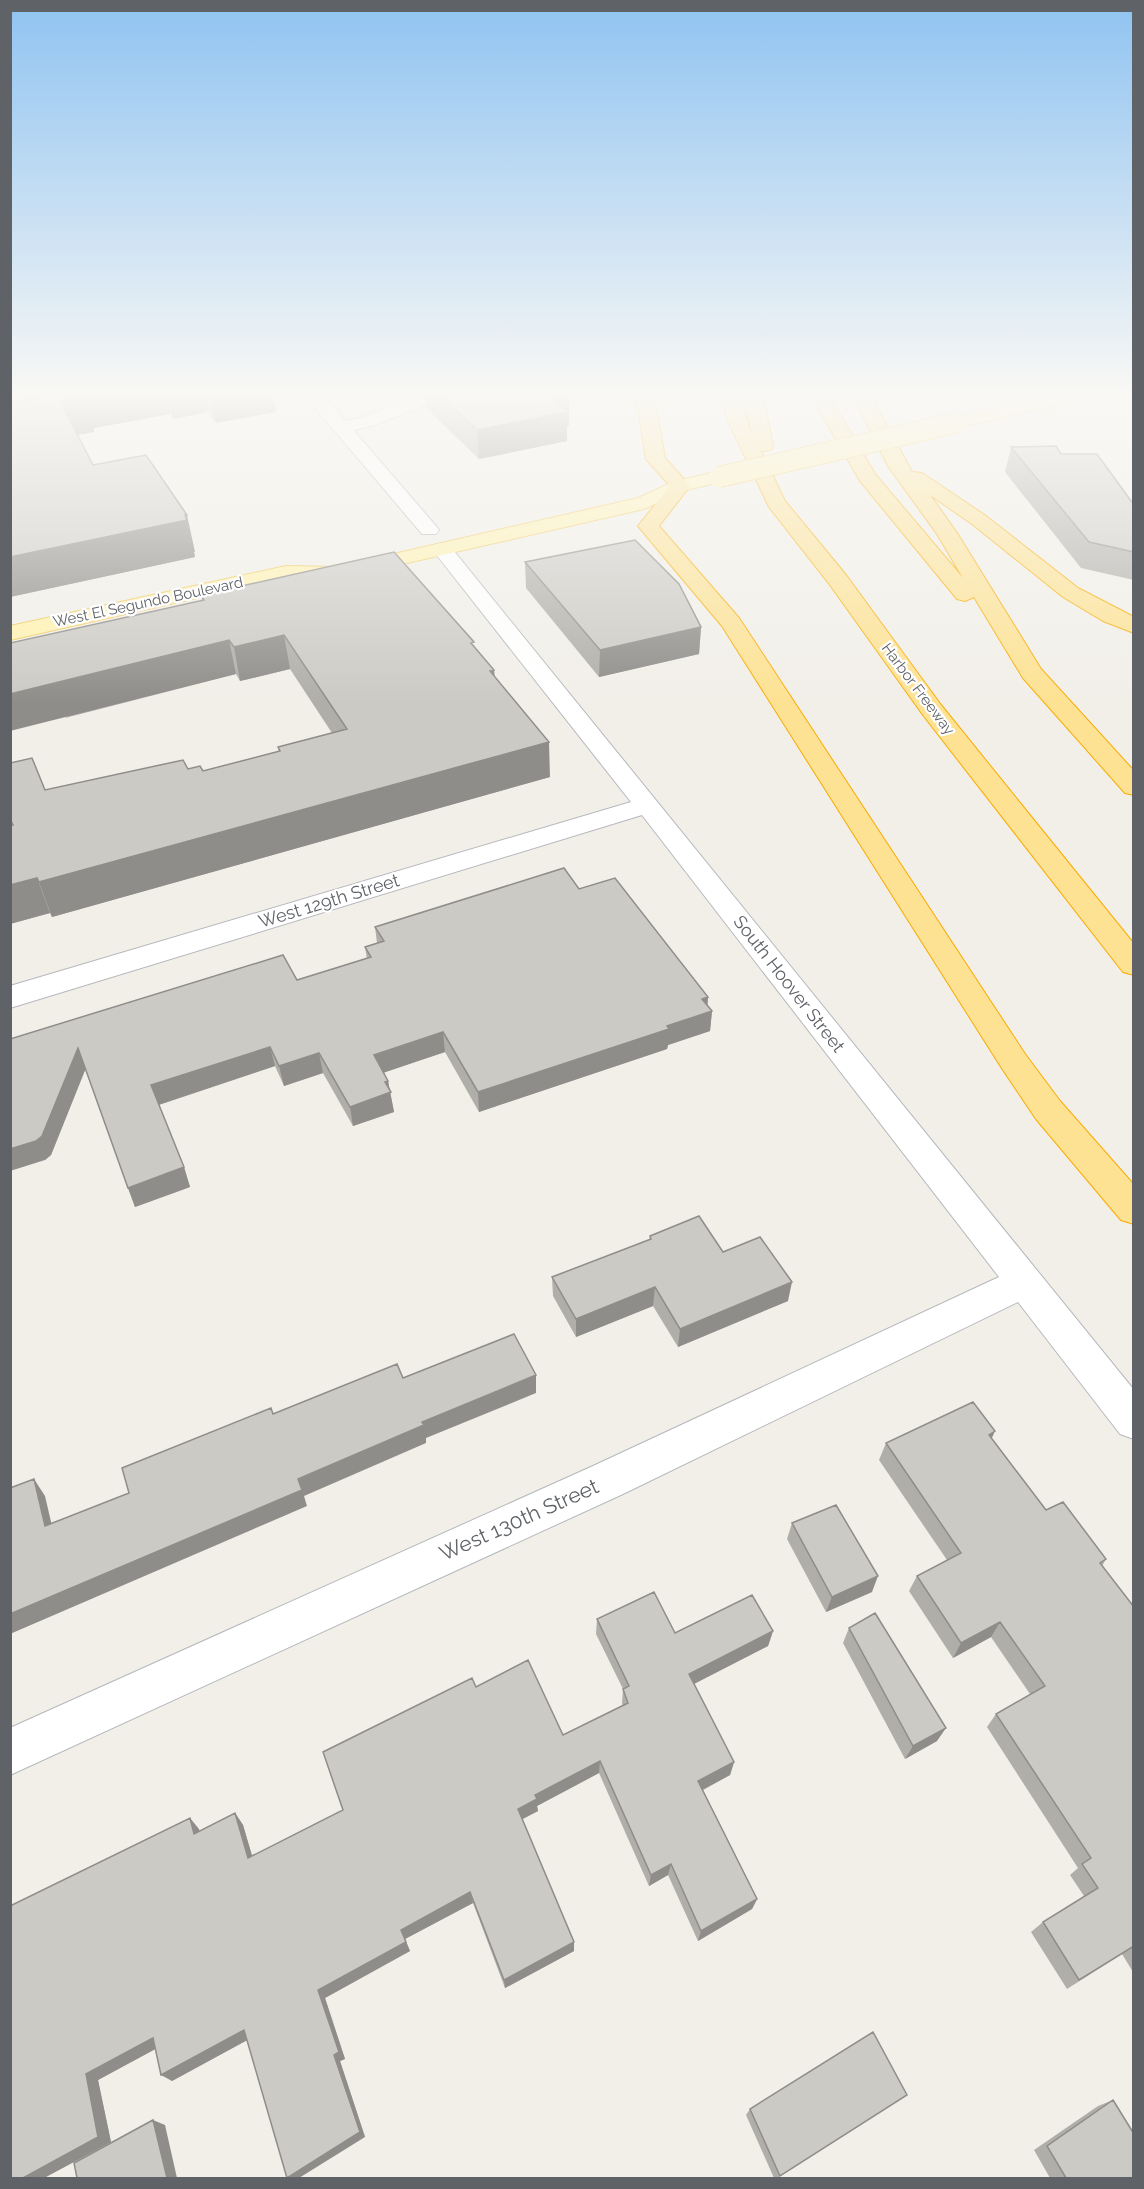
<svg xmlns="http://www.w3.org/2000/svg" width="1144" height="2189" viewBox="0 0 1144 2189" font-family="Raleway,sans-serif">
  <style>
    .lines { fill: none; stroke-linecap: round; stroke-linejoin: round }
    .minor-casing { stroke: #b5b8bc; stroke-width: 2 }
    .tertiary-casing { stroke: #b5b8bc; stroke-width: 2 }
    .primary-casing { stroke: #f2c960; stroke-width: 2 }
    .motorway-casing { stroke: #f9ab00; stroke-width: 2 }
    .minor { fill: #fff; fill-rule: evenodd }
    .tertiary { fill: #fff; fill-rule: evenodd }
    .primary { fill: #fff2af; fill-rule: evenodd }
    .motorway { fill: #fde293; fill-rule: evenodd }
    .primary-bridge-casing { stroke: #f2c960; stroke-width: 22; stroke-linecap: butt }
    .primary-bridge { stroke: #fff2af; stroke-width: 20 }
    .wall { fill: #afaea9 }
    .shaded-wall { fill: #8f8d8a }
    .building { fill: #cccac5; stroke: #8f8d8a; stroke-width: 1.5 }
    .labels { text-anchor: middle; stroke-width: 4.5; stroke-linejoin: round; paint-order: stroke }
    .far-street-label { font-size: 15px; fill: #5f6368; stroke: #fff }
    .street-label { font-size: 18px; fill: #5f6368; stroke: #fff }
    .near-street-label { font-size: 21px; fill: #5f6368; stroke: #fff }
  </style>
  <rect width="100%" height="100%" fill="#f1efe8"/>
  <g class="lines">
    <defs>
      <path id="minor" d="M 416,396 L 441,396 L 438,400 L 375,425 L 342,433 L 333,427 L 336,423 L 364,417 Z
        M 442,543 L 449,545 L 1134,1390 L 1134,1439 L 1120,1434 L 1018,1302 L 623,1494 L 10,1775 L 10,1728 L 593,1466 L 999,1277 L 642,815 L 10,1008 L 10,986 L 631,802 L 435,553 L 431,549 L 435,545 Z"/>
      <path id="tertiary" d="M 305,396 L 324,396 L 436,526 L 439,530 L 436,534 L 422,534 Z"/>
      <path id="primary" d="M 1053,396 L 1087,396 L 1078,401 L 955,428 L 946,423 L 949,419 Z
        M 719,471 L 729,477 L 726,481 L 686,490 L 644,509 L 337,579 L 286,578 L 10,640 L 10,626 L 286,566 L 337,567 L 638,498 L 673,482 Z"/>
      <path id="motorway" d="M 636,396 L 654,396 L 665,458 L 690,486 L 659,526 L 739,618 L 1025,1054 L 1060,1101 L 1134,1185 L 1134,1224 L 1121,1220 L 1036,1119 L 1003,1070 L 722,626 L 638,526 L 670,486 L 646,459 Z
        M 720,396 L 738,396 L 752,434 L 745,396 L 763,396 L 773,446 L 771,450 L 761,451 L 785,501 L 846,575 L 941,705 L 1134,944 L 1134,975 L 1123,972 L 923,715 L 830,585 L 769,507 L 728,421 Z
        M 811,396 L 829,396 L 875,474 L 963,578 L 937,534 L 888,466 L 853,396 L 871,396 L 912,472 L 922,473 L 986,516 L 1078,588 L 1134,617 L 1134,633 L 1103,621 L 1063,597 L 972,524 L 930,495 L 957,533 L 1041,669 L 1134,771 L 1134,795 L 1125,793 L 1023,678 L 974,597 L 965,601 L 957,599 L 860,481 Z"/>
    </defs>
    <!-- minor casing -->
    <use href="#minor" class="minor-casing"/>
    <!-- tertiary casing -->
    <use href="#tertiary" class="tertiary-casing"/>
    <!-- primary casing -->
    <use href="#primary" class="primary-casing"/>
    <!-- motorway casing -->
    <use href="#motorway" class="motorway-casing"/>
    <!-- minor -->
    <use href="#minor" class="minor"/>
    <!-- tertiary -->
    <use href="#tertiary" class="tertiary"/>
    <!-- primary -->
    <use href="#primary" class="primary"/>
    <!-- motorway -->
    <use href="#motorway" class="motorway"/>
    <defs>
      <path id="primary-bridge" d="M 719,477 L 955,423"/>
    </defs>
    <!-- primary-bridge casing -->
    <use href="#primary-bridge" class="primary-bridge-casing"/>
    <!-- primary-bridge -->
    <use href="#primary-bridge" class="primary-bridge"/>
  </g>
  <!-- wall -->
  <path class="wall" d="M 24,396 L 274,396 L 276,412 L 216,423 L 208,412 L 173,419 L 170,414 L 94,428 L 94,432 L 77,435 L 93,465 L 195,552 L 194,552 L 195,557 L 10,597 L 10,403 L 25,401 Z
    M 424,396 L 569,397 L 569,425 L 567,426 L 567,441 L 479,459 L 425,407 Z
    M 1011,447 L 1061,454 L 1134,505 L 1134,580 L 1081,568 L 1005,472 Z
    M 525,562 L 701,627 L 699,654 L 599,677 L 526,588 Z
    M 201,595 L 474,646 L 494,670 L 495,677 L 550,777 L 52,917 L 50,913 L 10,924 L 10,825 L 13,825 L 45,790 L 188,769 L 203,771 L 279,751 L 278,747 L 332,733 L 290,669 L 240,681 L 236,674 L 65,718 L 202,600 Z
    M 579,889 L 708,997 L 707,1005 L 712,1011 L 710,1031 L 668,1045 L 667,1049 L 479,1112 L 445,1052 L 384,1072 L 388,1081 L 394,1112 L 353,1126 L 323,1073 L 284,1086 L 275,1066 L 159,1105 L 184,1167 L 190,1187 L 135,1207 L 85,1069 L 51,1155 L 45,1160 L 10,1039 L 297,980 L 367,959 L 365,947 L 377,943 L 375,927 Z
    M 650,1236 L 723,1252 L 788,1301 L 678,1347 L 653,1306 L 576,1337 L 553,1296 L 552,1277 L 649,1240 Z
    M 992,1438 L 1046,1510 L 1106,1559 L 1102,1566 L 1134,1607 L 1134,1971 L 1133,1972 L 1122,1954 L 1067,1989 L 1031,1932 L 1043,1922 L 1084,1896 L 1070,1875 L 1078,1868 L 987,1727 L 996,1714 L 1030,1694 L 991,1637 L 953,1658 L 909,1591 L 917,1576 L 947,1560 L 879,1460 L 886,1443 Z
    M 792,1523 L 872,1592 L 826,1612 L 787,1539 Z
    M 597,1619 L 675,1633 L 773,1631 L 768,1646 L 694,1684 L 734,1762 L 730,1775 L 703,1790 L 757,1899 L 752,1909 L 698,1941 L 668,1875 L 649,1886 L 599,1773 L 537,1806 L 538,1811 L 522,1819 L 574,1942 L 574,1951 L 505,1988 L 473,1903 L 405,1939 L 410,1951 L 325,1998 L 345,2059 L 340,2061 L 365,2137 L 247,2040 L 172,2081 L 155,2049 L 98,2080 L 111,2142 L 44,2178 L 199,1829 L 199,1831 L 235,1813 L 243,1825 L 252,1856 L 343,1810 L 476,1687 L 563,1735 L 623,1706 L 622,1703 L 623,1689 L 596,1634 Z
    M 849,1628 L 937,1741 L 905,1759 L 843,1643 Z
    M 907,2095 L 777,2178 L 774,2178 L 746,2115 L 750,2109 Z
    M 1113,2100 L 1134,2178 L 1050,2178 L 1034,2150 L 1098,2106 Z"/>
  <!-- shaded-wall -->
  <path class="shaded-wall" d="M 84,396 L 166,396 L 170,414 L 94,428 L 94,432 L 69,436 L 60,401 Z
    M 168,396 L 205,396 L 208,412 L 173,419 Z
    M 211,396 L 274,396 L 276,412 L 216,423 Z
    M 569,397 L 569,425 L 567,426 L 567,441 L 479,459 L 477,430 L 552,400 Z
    M 185,515 L 187,515 L 195,552 L 194,552 L 195,557 L 10,597 L 10,557 Z
    M 701,627 L 699,654 L 599,677 L 600,650 Z
    M 284,635 L 290,669 L 240,681 L 234,647 Z
    M 229,640 L 236,674 L 10,731 L 10,694 Z
    M 494,670 L 496,704 L 490,671 Z
    M 549,742 L 550,777 L 52,917 L 39,882 Z
    M 37,878 L 50,913 L 10,924 L 10,885 Z
    M 708,997 L 707,1013 L 712,1011 L 710,1031 L 668,1045 L 667,1049 L 479,1112 L 478,1092 Z
    M 443,1032 L 445,1052 L 377,1075 L 374,1055 Z
    M 270,1047 L 275,1066 L 158,1105 L 151,1085 Z
    M 78,1048 L 86,1068 L 51,1155 L 45,1160 L 10,1171 L 10,1149 Z
    M 319,1053 L 323,1073 L 284,1086 L 279,1066 Z
    M 388,1081 L 394,1112 L 353,1126 L 350,1107 L 385,1082 Z
    M 184,1167 L 190,1187 L 135,1207 L 128,1188 Z
    M 792,1282 L 788,1301 L 678,1347 L 680,1329 Z
    M 655,1287 L 653,1306 L 576,1337 L 576,1319 Z
    M 536,1375 L 536,1393 L 426,1438 L 426,1443 L 304,1496 L 307,1506 L 10,1634 L 10,1614 L 422,1422 Z
    M 995,1431 L 987,1449 L 989,1435 Z
    M 34,1479 L 45,1496 L 56,1543 L 45,1526 Z
    M 878,1576 L 872,1592 L 826,1612 L 832,1597 Z
    M 1000,1622 L 991,1637 L 953,1658 L 961,1643 Z
    M 773,1631 L 768,1646 L 686,1688 L 689,1674 Z
    M 946,1728 L 937,1741 L 905,1759 L 913,1746 Z
    M 600,1761 L 599,1773 L 537,1806 L 538,1811 L 519,1821 L 518,1809 L 535,1795 Z
    M 734,1762 L 730,1775 L 695,1794 L 698,1781 Z
    M 235,1813 L 243,1825 L 256,1869 L 248,1858 Z
    M 190,1818 L 199,1829 L 203,1845 L 194,1834 Z
    M 671,1864 L 668,1875 L 649,1886 L 651,1875 Z
    M 470,1892 L 473,1903 L 405,1939 L 410,1951 L 325,1998 L 345,2059 L 340,2061 L 365,2137 L 299,2178 L 287,2178 L 334,2055 L 318,1990 L 401,1930 Z
    M 757,1899 L 752,1909 L 698,1941 L 701,1931 Z
    M 574,1942 L 574,1951 L 505,1988 L 504,1980 Z
    M 244,2030 L 253,2037 L 172,2081 L 161,2075 Z
    M 153,2038 L 163,2045 L 98,2080 L 111,2142 L 44,2178 L 23,2178 L 86,2074 Z
    M 153,2120 L 165,2125 L 177,2178 L 167,2178 Z"/>
  <!-- building -->
  <path class="building" d="M 33,396 L 85,396 L 86,397 L 60,401 L 93,465 L 146,455 L 187,515 L 185,515 L 187,520 L 10,557 L 10,403 L 35,399 Z
    M 441,396 L 568,396 L 569,397 L 552,400 L 567,412 L 477,430 Z
    M 1056,446 L 1061,454 L 1097,454 L 1134,505 L 1134,552 L 1089,542 L 1011,447 Z
    M 635,540 L 679,584 L 701,627 L 600,650 L 525,562 Z
    M 394,552 L 474,642 L 471,643 L 494,670 L 490,671 L 549,742 L 39,882 L 37,878 L 10,885 L 10,825 L 13,825 L 10,819 L 10,763 L 32,758 L 45,790 L 183,760 L 188,769 L 200,766 L 203,771 L 280,751 L 278,747 L 347,729 L 284,635 L 234,647 L 229,640 L 10,694 L 10,643 L 204,600 L 201,595 Z
    M 564,868 L 579,889 L 615,878 L 708,997 L 702,999 L 712,1011 L 667,1026 L 669,1029 L 478,1092 L 443,1032 L 374,1055 L 388,1081 L 385,1082 L 391,1092 L 350,1107 L 319,1053 L 279,1066 L 270,1047 L 151,1085 L 184,1167 L 128,1188 L 78,1048 L 42,1136 L 36,1141 L 10,1149 L 10,1039 L 283,955 L 297,980 L 371,957 L 365,947 L 384,941 L 375,927 Z
    M 699,1216 L 723,1252 L 760,1237 L 792,1282 L 680,1329 L 655,1287 L 576,1319 L 552,1277 L 651,1239 L 650,1236 Z
    M 514,1334 L 536,1375 L 422,1422 L 424,1425 L 298,1479 L 302,1490 L 10,1614 L 10,1488 L 34,1479 L 45,1526 L 129,1493 L 122,1468 L 271,1408 L 273,1414 L 397,1364 L 403,1378 Z
    M 973,1402 L 995,1431 L 989,1435 L 1046,1510 L 1063,1502 L 1106,1559 L 1100,1563 L 1134,1607 L 1134,1946 L 1079,1980 L 1043,1922 L 1098,1888 L 1082,1864 L 1091,1858 L 996,1714 L 1045,1686 L 1000,1622 L 961,1643 L 917,1576 L 961,1553 L 886,1443 Z
    M 836,1505 L 878,1576 L 832,1597 L 792,1523 Z
    M 654,1592 L 675,1633 L 752,1595 L 773,1631 L 689,1674 L 734,1762 L 698,1781 L 757,1899 L 701,1931 L 671,1864 L 651,1875 L 600,1761 L 535,1795 L 537,1799 L 518,1809 L 574,1942 L 504,1980 L 470,1892 L 401,1930 L 406,1942 L 318,1990 L 339,2052 L 334,2055 L 360,2132 L 287,2178 L 244,2030 L 161,2075 L 153,2038 L 86,2074 L 98,2137 L 23,2178 L 10,2178 L 10,1906 L 190,1818 L 194,1834 L 235,1813 L 248,1858 L 343,1810 L 323,1752 L 472,1678 L 476,1687 L 528,1660 L 563,1735 L 628,1703 L 623,1689 L 629,1686 L 597,1619 Z
    M 875,1613 L 946,1728 L 913,1746 L 849,1628 Z
    M 873,2032 L 907,2095 L 780,2176 L 750,2109 Z
    M 1113,2100 L 1134,2134 L 1134,2178 L 1066,2178 L 1047,2146 Z
    M 153,2120 L 167,2178 L 77,2178 L 74,2163 Z"/>
  <!-- sky -->
  <linearGradient id="sky" x2="0" y2="1"><stop stop-color="#8fc3f1"/><stop offset="0.56" stop-color="#f9f8f5"/><stop offset="1" stop-color="#f9f8f5" stop-opacity="0"/></linearGradient>
  <rect width="1144" height="703" fill="url(#sky)"/>
  <g class="labels">
    <!-- far-street labels -->
    <g class="far-street-label">
      <text transform="translate(148 602) rotate(-12)" y="5">West El Segundo Boulevard</text>
      <text transform="translate(918 689) rotate(53)" y="5">Harbor Freeway</text>
    </g>
    <!-- street labels -->
    <g class="street-label">
      <text transform="translate(329 901) rotate(-17)" y="6">West 129th Street</text>
      <text transform="translate(789 984) rotate(52)" y="6">South Hoover Street</text>
    </g>
    <!-- near-street labels -->
    <g class="near-street-label">
      <text transform="translate(519 1520) rotate(-24)" y="7">West 130th Street</text>
    </g>
  </g>
  <!-- border -->
  <rect width="1144" height="2189" fill="none" stroke="#5f6368" stroke-width="24"/>
</svg>
